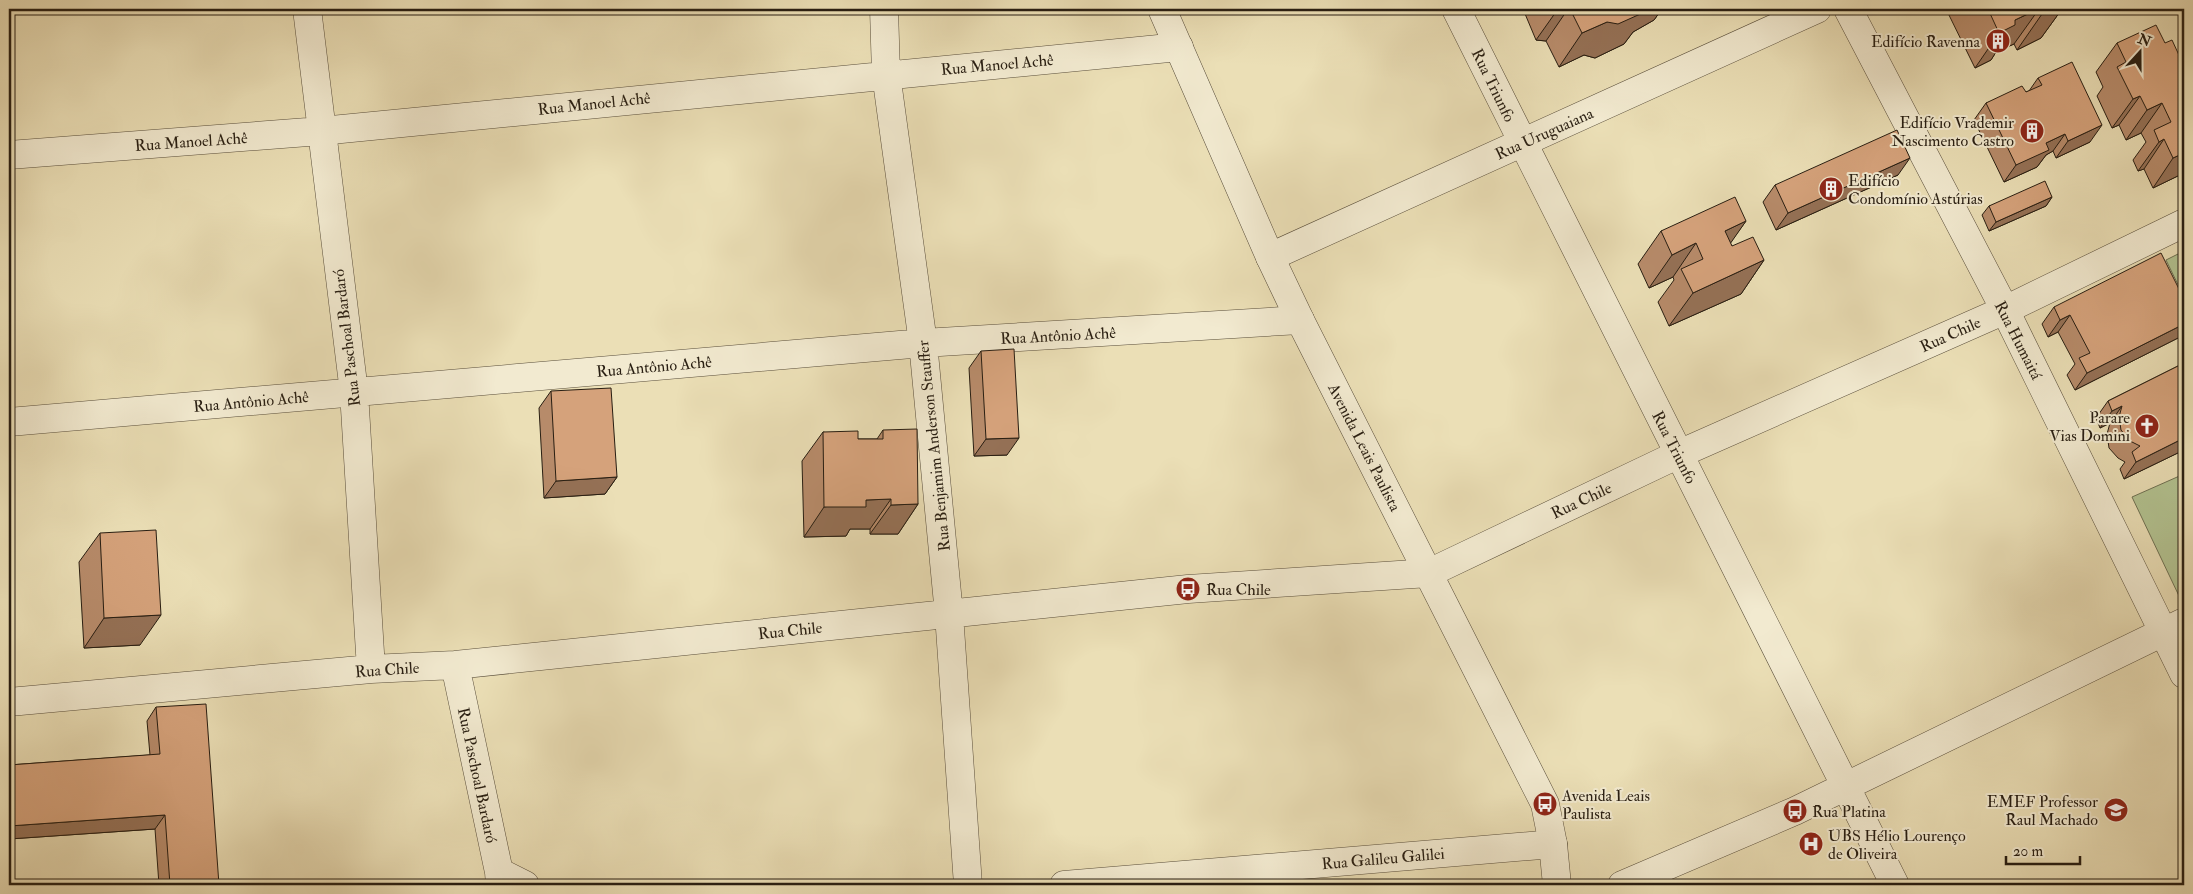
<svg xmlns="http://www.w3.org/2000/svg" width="2193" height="894" viewBox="0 0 2193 894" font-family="'IM FELL Double Pica',serif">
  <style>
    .green { fill: #b3c391; stroke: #6e7052 }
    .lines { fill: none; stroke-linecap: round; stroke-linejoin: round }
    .minor-casing { stroke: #594e3b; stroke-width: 29 }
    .tertiary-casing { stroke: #594e3b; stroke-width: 29 }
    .minor { stroke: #f2ead0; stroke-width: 28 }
    .tertiary { stroke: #f2ead0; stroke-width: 28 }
    .wall { fill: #b78b6a; stroke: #281e12 }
    .shaded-wall { fill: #957156; stroke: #281e12 }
    .building { fill: #d5a27b; stroke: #281e12 }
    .labels { text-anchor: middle; stroke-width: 4; stroke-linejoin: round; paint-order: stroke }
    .poi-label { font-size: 16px; fill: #281e12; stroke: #f2ead0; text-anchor: start }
    .street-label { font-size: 16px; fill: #281e12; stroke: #f2ead0 }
  </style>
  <rect width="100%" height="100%" fill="#ebdfb6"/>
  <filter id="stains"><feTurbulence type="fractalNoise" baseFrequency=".004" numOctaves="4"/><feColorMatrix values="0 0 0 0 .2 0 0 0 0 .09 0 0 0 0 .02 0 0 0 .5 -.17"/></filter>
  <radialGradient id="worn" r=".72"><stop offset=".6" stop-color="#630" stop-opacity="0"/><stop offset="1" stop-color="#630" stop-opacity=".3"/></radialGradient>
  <!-- green -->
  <path class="green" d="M 2184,251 L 2184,297 L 2166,260 Z
    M 2184,474 L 2184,596 L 2180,598 L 2132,497 Z"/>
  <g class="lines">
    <defs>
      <path id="minor" d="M 307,9 L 354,392 L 371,669
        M 884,9 L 886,74 L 923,343 L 949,614 L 968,885
        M 1456,9 L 1895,885
        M 1848,9 L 2005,310 L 2184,674
        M 9,155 L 321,131 L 1179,47
        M 1270,257 L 1817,9
        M 9,422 L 923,343 L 1300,320
        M 455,665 L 499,872 L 500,885
        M 9,702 L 371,669 L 455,665 L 1188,589 L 1429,573 L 1679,454 L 2005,310 L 2184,223
        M 499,872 L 525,885
        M 1064,885 L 1553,844
        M 1622,885 L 1795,811 L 2184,622"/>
      <path id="tertiary" d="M 1162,9 L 1270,257 L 1300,320 L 1545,804 L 1553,844 L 1557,885"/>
    </defs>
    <!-- minor casing -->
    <use href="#minor" class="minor-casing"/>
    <!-- tertiary casing -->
    <use href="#tertiary" class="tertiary-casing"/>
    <!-- minor -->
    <use href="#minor" class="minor"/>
    <!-- tertiary -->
    <use href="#tertiary" class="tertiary"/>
  </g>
  <!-- wall -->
  <path class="wall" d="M 1523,9 L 1662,9 L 1654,20 L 1633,32 L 1624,44 L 1595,58 L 1584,55 L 1559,67 L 1546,41 L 1536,40 Z
    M 1946,9 L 2062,9 L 2041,38 L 2017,50 L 2014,44 L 1996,52 L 1991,60 L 1975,68 Z
    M 2117,43 L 2165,43 L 2184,66 L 2184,96 L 2181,101 L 2184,173 L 2153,188 L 2144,169 L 2138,171 L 2133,160 L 2146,142 L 2141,133 L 2126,140 L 2119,125 L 2112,128 L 2097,96 L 2103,87 L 2096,72 Z
    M 2038,78 L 2090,142 L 2056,158 L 2053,151 L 2046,155 L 2037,167 L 2004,182 L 1974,120 L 1986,103 L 2029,91 Z
    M 1898,175 L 1776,230 L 1763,202 L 1775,185 Z
    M 2052,197 L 2046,206 L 1989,231 L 1982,215 L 1989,206 Z
    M 1746,221 L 1730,243 L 1732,246 L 1764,260 L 1741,294 L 1669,326 L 1658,302 L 1674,280 L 1673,277 L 1649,288 L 1638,264 L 1661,231 Z
    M 2054,307 L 2182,336 L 2075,390 L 2067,375 L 2075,364 L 2058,332 L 2048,337 L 2042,324 Z
    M 981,351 L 1007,455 L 974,456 L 969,368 Z
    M 2184,363 L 2184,450 L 2124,479 L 2120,469 L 2125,462 L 2118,458 L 2109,448 L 2107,434 L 2110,423 L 2100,428 L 2096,418 L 2108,401 Z
    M 551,391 L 617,477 L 605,494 L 544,498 L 539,408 Z
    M 883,430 L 918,504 L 898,534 L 870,534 L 870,529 L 850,529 L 846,536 L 804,537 L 802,461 L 823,432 L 858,439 L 877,439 Z
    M 100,533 L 140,645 L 84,648 L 79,562 Z
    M 156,707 L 219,885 L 159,885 L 155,829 L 9,839 L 9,765 L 150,755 L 147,721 Z"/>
  <!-- shaded-wall -->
  <path class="shaded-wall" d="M 1558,9 L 1568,9 L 1546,41 L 1536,40 Z
    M 1645,9 L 1662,9 L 1654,20 L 1633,32 L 1624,44 L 1595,58 L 1584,55 L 1559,67 L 1582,33 L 1607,22 Z
    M 2039,9 L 2014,44 L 1996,52 L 1991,60 L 1975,68 L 1999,33 L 2015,20 Z
    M 2054,9 L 2062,9 L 2041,38 L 2017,50 L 2042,14 Z
    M 2184,92 L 2184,96 L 2169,118 L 2179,95 Z
    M 2140,96 L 2119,125 L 2112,128 L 2133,99 Z
    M 2162,103 L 2141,133 L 2126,140 L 2147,110 Z
    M 2102,125 L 2090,142 L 2056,158 L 2068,141 Z
    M 2065,134 L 2053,151 L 2046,155 L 2037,167 L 2004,182 L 2016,165 L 2046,143 Z
    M 2164,139 L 2144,169 L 2138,171 L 2159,142 Z
    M 2184,153 L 2184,173 L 2153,188 L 2173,158 Z
    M 1910,158 L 1898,175 L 1776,230 L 1788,213 Z
    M 2052,197 L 2046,206 L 1989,231 L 1996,222 Z
    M 1746,221 L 1723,254 L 1725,231 Z
    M 1696,243 L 1673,277 L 1649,288 L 1672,255 Z
    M 1764,260 L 1741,294 L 1669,326 L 1693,293 Z
    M 2070,315 L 2058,332 L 2048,337 L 2060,320 Z
    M 2184,324 L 2184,334 L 2182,336 L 2075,390 L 2087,373 Z
    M 2122,406 L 2110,423 L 2100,428 L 2112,411 Z
    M 1019,438 L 1007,455 L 974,456 L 986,439 Z
    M 2184,438 L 2184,450 L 2124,479 L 2136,462 Z
    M 617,477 L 605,494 L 544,498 L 556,481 Z
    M 891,499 L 870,529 L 850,529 L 846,536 L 804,537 L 824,507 L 866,500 Z
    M 918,504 L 898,534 L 870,534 L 891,505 Z
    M 161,615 L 140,645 L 84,648 L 104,618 Z
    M 165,815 L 155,829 L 9,839 L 9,826 Z"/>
  <!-- building -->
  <path class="building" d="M 1570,9 L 1648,9 L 1647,11 L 1618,24 L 1607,22 L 1582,33 Z
    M 1988,9 L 2038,9 L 2015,20 L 2015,25 L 1999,33 Z
    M 2039,9 L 2054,9 L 2042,14 Z
    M 2156,25 L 2165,43 L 2172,40 L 2184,66 L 2184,77 L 2183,77 L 2184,81 L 2184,92 L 2179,95 L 2184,107 L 2184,153 L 2173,158 L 2164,139 L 2159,142 L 2154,130 L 2171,122 L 2162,103 L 2147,110 L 2140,96 L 2133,99 L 2117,67 L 2126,62 L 2117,43 Z
    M 2072,62 L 2102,125 L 2068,141 L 2065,134 L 2046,143 L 2049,150 L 2016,165 L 1986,103 L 2022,86 L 2026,92 L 2042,85 L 2038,78 Z
    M 1897,130 L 1910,158 L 1788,213 L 1775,185 Z
    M 2045,181 L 2052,197 L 1996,222 L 1989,206 Z
    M 1735,197 L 1746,221 L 1725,231 L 1732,246 L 1753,237 L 1764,260 L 1693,293 L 1681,269 L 1703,259 L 1696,243 L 1672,255 L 1661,231 Z
    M 2161,253 L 2184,299 L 2184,324 L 2087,373 L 2079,358 L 2090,353 L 2070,315 L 2060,320 L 2054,307 Z
    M 1014,349 L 1019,438 L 986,439 L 981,351 Z
    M 2184,363 L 2184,438 L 2136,462 L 2132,452 L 2140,446 L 2130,441 L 2121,430 L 2119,417 L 2122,406 L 2112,411 L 2108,401 Z
    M 611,388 L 617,477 L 556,481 L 551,391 Z
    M 917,429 L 918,504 L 891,505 L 891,499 L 866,500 L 866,507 L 824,507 L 823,432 L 858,431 L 858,439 L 883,439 L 883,430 Z
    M 156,530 L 161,615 L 104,618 L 100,533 Z
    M 206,704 L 219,885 L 170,885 L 165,815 L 9,826 L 9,765 L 160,754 L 156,707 Z"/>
  <!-- icons -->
  <defs>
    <symbol id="building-disc" viewBox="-11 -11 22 22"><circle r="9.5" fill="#8f2418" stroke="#f2ead0"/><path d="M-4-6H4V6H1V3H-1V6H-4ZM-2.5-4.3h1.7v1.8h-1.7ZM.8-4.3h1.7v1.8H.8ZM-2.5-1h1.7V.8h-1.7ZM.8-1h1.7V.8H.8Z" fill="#fff"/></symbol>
    <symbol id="church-disc" viewBox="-11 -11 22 22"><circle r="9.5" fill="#8f2418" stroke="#f2ead0"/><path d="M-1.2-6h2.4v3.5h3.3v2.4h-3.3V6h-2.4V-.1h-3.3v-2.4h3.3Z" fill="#fff"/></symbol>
    <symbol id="bus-disc" viewBox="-11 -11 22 22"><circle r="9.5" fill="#8f2418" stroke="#f2ead0"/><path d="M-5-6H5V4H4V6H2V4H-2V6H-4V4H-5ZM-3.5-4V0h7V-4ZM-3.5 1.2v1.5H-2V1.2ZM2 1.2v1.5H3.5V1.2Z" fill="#fff"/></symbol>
    <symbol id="school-disc" viewBox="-11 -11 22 22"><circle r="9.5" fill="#8f2418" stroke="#f2ead0"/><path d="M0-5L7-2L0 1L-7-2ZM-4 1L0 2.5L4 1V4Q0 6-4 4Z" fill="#fff"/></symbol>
    <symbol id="hospital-disc" viewBox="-11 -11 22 22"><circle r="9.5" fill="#8f2418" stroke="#f2ead0"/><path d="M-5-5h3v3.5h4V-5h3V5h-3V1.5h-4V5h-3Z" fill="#fff"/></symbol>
  </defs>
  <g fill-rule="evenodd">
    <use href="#building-disc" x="1984" y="27" width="28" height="28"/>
    <use href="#building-disc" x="2018" y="117" width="28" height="28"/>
    <use href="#building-disc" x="1817" y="175" width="28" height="28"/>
    <use href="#church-disc" x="2133" y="412" width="28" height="28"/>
    <use href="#bus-disc" x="1174" y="575" width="28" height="28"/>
    <use href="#bus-disc" x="1531" y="790" width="28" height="28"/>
    <use href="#school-disc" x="2102" y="796" width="28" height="28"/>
    <use href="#bus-disc" x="1781" y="797" width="28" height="28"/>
    <use href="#hospital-disc" x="1797" y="830" width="28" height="28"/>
  </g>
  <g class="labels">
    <!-- poi labels -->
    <g class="poi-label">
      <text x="1980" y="47" text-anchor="end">Edifício Ravenna</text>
      <text x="2014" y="128" text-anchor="end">Edifício Vrademir<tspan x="2014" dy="18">Nascimento Castro</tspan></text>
      <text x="1848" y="186">Edifício<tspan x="1848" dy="18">Condomínio Astúrias</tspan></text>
      <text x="2130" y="423" text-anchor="end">Parare<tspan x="2130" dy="18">Vias Domini</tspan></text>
      <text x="1206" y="595">Rua Chile</text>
      <text x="1562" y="801">Avenida Leais<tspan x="1562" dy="18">Paulista</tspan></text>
      <text x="2098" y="807" text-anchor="end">EMEF Professor<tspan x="2098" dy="18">Raul Machado</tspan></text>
      <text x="1812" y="817">Rua Platina</text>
      <text x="1828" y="841">UBS Hélio Lourenço<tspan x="1828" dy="18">de Oliveira</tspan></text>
    </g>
    <!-- street labels -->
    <g class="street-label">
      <text transform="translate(997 64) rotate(-5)" y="6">Rua Manoel Achê</text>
      <text transform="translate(1494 85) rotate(64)" y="6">Rua Triunfo</text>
      <text transform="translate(594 103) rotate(-6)" y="6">Rua Manoel Achê</text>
      <text transform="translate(1544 133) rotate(-24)" y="6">Rua Uruguaiana</text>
      <text transform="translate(191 141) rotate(-4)" y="6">Rua Manoel Achê</text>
      <text transform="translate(1950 334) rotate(-24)" y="6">Rua Chile</text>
      <text transform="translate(1058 335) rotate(-3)" y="6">Rua Antônio Achê</text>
      <text transform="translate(346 338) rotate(-97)" y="6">Rua Paschoal Bardaró</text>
      <text transform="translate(2019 340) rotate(63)" y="6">Rua Humaitá</text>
      <text transform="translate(654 366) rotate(-5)" y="6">Rua Antônio Achê</text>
      <text transform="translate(251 401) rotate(-5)" y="6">Rua Antônio Achê</text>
      <text transform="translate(933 446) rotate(-96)" y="6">Rua Benjamim Anderson Stauffer</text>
      <text transform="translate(1365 447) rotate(63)" y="6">Avenida Leais Paulista</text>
      <text transform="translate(1675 447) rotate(63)" y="6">Rua Triunfo</text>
      <text transform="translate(1581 500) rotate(-25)" y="6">Rua Chile</text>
      <text transform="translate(790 630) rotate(-6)" y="6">Rua Chile</text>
      <text transform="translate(387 669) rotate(-4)" y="6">Rua Chile</text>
      <text transform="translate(478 775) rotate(78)" y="6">Rua Paschoal Bardaró</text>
      <text transform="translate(1383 858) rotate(-5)" y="6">Rua Galileu Galilei</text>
    </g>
  </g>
  <!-- margin -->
  <rect width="2193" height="894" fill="none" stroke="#ebdfb6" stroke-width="30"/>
  <rect x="10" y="10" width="2173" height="874" fill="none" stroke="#281e12" stroke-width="2.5"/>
  <rect x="15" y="15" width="2163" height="864" fill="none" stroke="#281e12"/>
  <!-- north arrow -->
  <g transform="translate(2140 52) rotate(21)" stroke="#f2ead0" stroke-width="4" paint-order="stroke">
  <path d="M0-4L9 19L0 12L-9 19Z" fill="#281e12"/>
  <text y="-8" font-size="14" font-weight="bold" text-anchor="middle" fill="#281e12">N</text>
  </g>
  <!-- scale -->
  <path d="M2006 856v8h74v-8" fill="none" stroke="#281e12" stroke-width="2.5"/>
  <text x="2013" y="856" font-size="15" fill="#281e12" stroke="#f2ead0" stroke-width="4" paint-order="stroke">20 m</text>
  <rect width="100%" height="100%" filter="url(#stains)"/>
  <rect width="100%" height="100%" fill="url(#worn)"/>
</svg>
